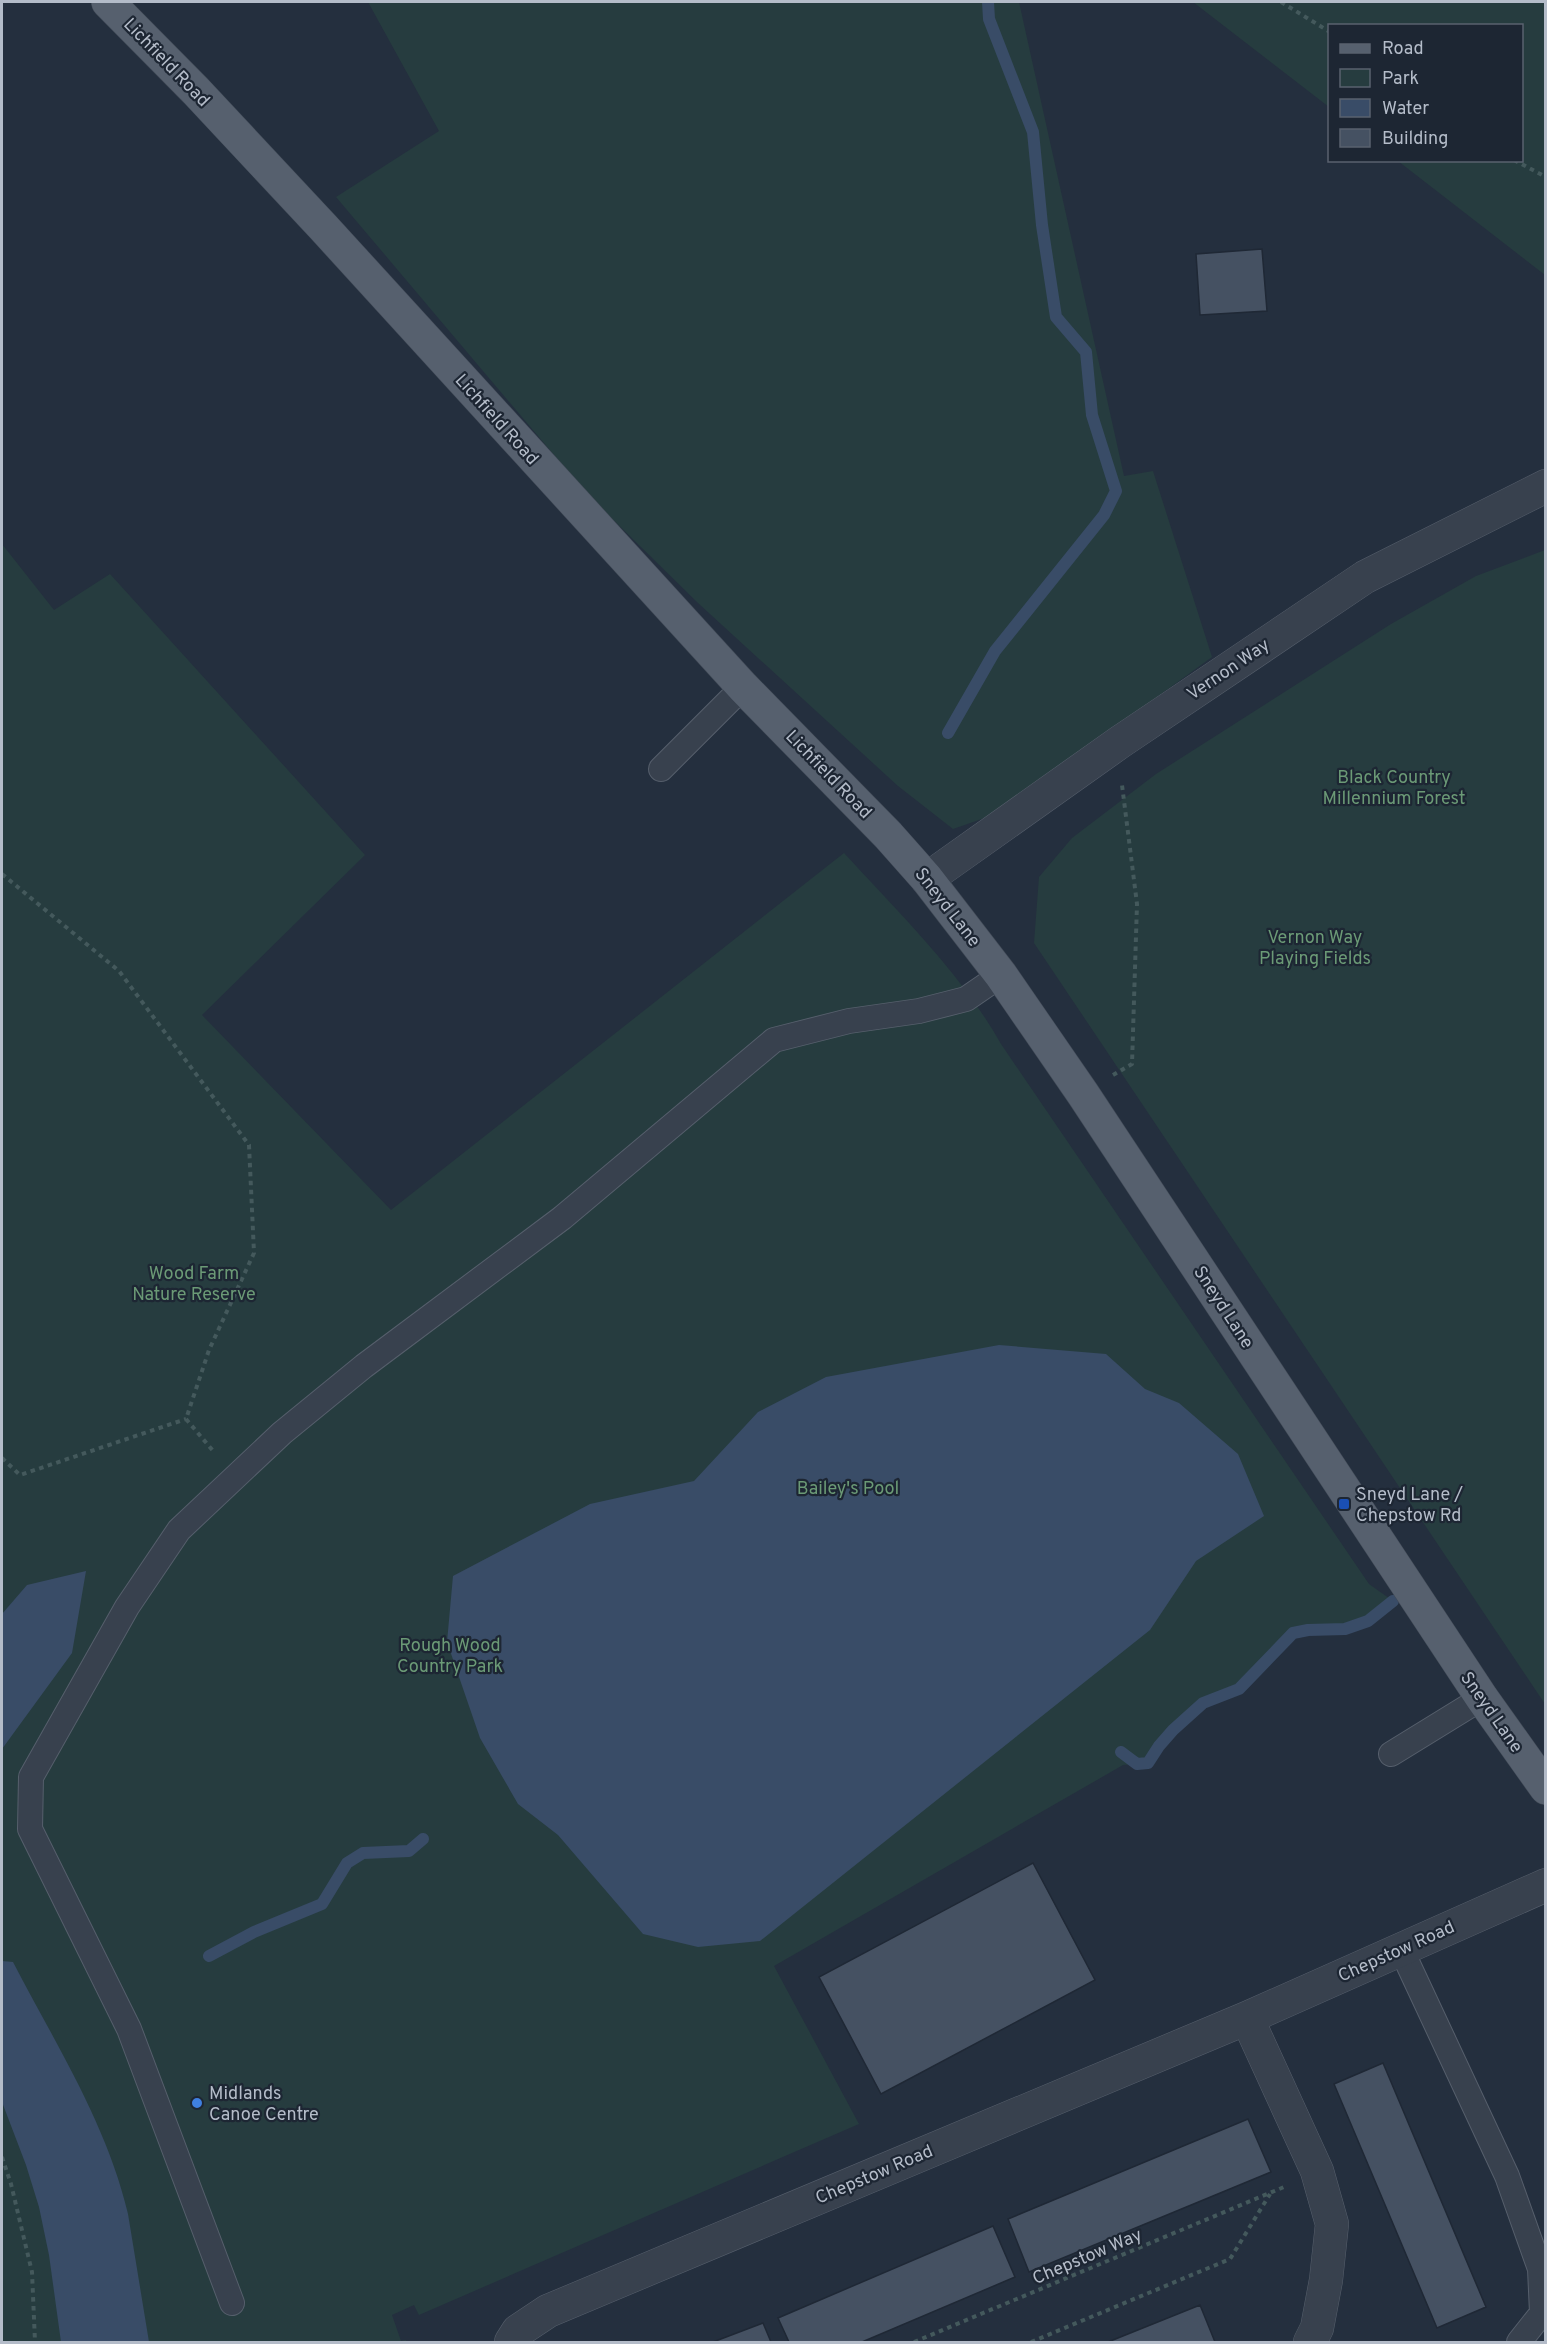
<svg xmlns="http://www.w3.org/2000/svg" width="1547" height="2344" viewBox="0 0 1547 2344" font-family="Overpass,sans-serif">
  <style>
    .green { fill: #263c3f }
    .water { fill: #394c67 }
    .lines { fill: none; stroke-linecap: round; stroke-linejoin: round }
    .stream { stroke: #394c67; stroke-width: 12 }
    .building { fill: #455162; stroke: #1f2835; stroke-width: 1.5 }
    .lane-casing { stroke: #565f6c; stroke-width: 26 }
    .street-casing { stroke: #565f6c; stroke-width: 34 }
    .primary-casing { stroke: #414a57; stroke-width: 34 }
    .path { stroke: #44595c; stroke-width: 4; stroke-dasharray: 4.5 4.5; stroke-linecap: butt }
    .lane { stroke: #38414e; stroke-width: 24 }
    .street { stroke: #38414e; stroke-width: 33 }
    .primary { stroke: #56606e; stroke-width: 33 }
    .transit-dot { fill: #1a4fb4; stroke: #1d2633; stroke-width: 2 }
    .shop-dot { fill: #3f7fe0; stroke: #1d2633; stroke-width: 2 }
    .labels { text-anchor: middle; stroke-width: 4.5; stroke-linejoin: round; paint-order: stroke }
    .street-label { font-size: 18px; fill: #b4bcc9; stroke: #1d2633 }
    .park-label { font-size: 18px; fill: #6b9a76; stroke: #1d2633 }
    .poi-label { font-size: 18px; fill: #b4bcc9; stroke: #1d2633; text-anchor: start }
  </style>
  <rect width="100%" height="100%" fill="#242f3e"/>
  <!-- green -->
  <path class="green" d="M 368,2 L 1019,2 L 1124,476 L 1153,471 L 1212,657 L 996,814 L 953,829 L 898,786 L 698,603 L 587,494 L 336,197 L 439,131 Z
    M 1193,2 L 1545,2 L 1545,275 L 1398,161 L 1522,160 L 1522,26 L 1330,26 L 1329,107 Z
    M 2,544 L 54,610 L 110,574 L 365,855 L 202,1015 L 391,1210 L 844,853 C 899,913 961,973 1001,1044 L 1369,1584 L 1393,1601 L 1368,1621 L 1345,1629 L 1308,1630 L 1293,1633 L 1239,1689 L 1203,1703 L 1173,1730 L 1159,1746 L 1148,1763 L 1123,1765 L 774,1966 L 859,2124 L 419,2315 L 414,2305 L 392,2315 L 401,2341 L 406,2340 L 406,2342 L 2,2342 Z
    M 1545,550 L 1546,550 L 1545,1704 L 1034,943 L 1039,877 L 1072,838 L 1156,774 L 1391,624 L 1476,576 Z"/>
  <!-- water -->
  <path class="water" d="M 999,1345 L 1106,1354 L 1145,1389 L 1179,1403 L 1238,1454 L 1264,1516 L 1196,1561 L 1150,1630 L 760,1941 L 698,1947 L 643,1934 L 558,1835 L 518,1804 L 480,1738 L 447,1642 L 453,1576 L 590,1504 L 694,1481 L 758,1412 L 826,1377 Z
    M 86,1571 L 72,1653 L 2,1749 L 2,1614 L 27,1585 Z
    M 2,1961 L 13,1962 C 55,2043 107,2124 128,2214 L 149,2342 L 61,2342 L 49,2255 L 39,2207 L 26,2165 L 2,2102 Z"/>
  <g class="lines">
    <!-- stream -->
    <path class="stream" d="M 948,733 L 995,651 L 1104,515 L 1116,491 L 1092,415 L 1086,352 L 1056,317 L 1042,225 L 1033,132 L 989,19 L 988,2
      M 1121,1752 L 1137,1764 L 1148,1763 L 1159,1746 L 1173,1730 L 1203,1703 L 1239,1689 L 1293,1633 L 1308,1630 L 1345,1629 L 1368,1621 L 1393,1601
      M 209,1956 L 254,1932 L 322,1904 L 347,1863 L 363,1853 L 409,1851 L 423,1839"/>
  </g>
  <!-- building -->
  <path class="building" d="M 1262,249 L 1267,311 L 1200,315 L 1196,254 Z
    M 1033,1863 L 1095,1980 L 881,2094 L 819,1977 Z
    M 1383,2063 L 1486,2307 L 1437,2328 L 1334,2084 Z
    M 1248,2119 L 1271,2172 L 1029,2272 L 1008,2219 Z
    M 993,2226 L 1015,2277 L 862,2342 L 789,2342 L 778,2318 Z
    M 1200,2305 L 1215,2342 L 1108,2342 Z
    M 763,2323 L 771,2342 L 713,2342 Z"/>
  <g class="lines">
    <defs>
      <path id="lane" d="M 661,769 L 743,687
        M 1391,1754 L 1482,1698
        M 1401,1949 L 1507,2176 L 1540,2269 L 1542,2313 L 1519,2342
        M 232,2303 L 129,2029 L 30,1829 L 31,1777 L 127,1607 L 179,1530 L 282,1433 L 364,1366 L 562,1218 L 774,1040 L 849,1021 L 919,1011 L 966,999 L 1001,975"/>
      <path id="street" d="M 927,879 L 1120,742 L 1365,577 L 1546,486
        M 1247,2018 L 1317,2171 L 1332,2224 L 1326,2280 L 1317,2328 L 1310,2342
        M 511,2342 L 518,2331 L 548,2311 L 1247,2018 L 1546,1885"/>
      <path id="primary" d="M 108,2 L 196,91 L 324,228 L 743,687 L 888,835 L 927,879 L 1001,975 L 1083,1094 L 1482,1698 L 1546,1788"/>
    </defs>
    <!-- lane casing -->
    <use href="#lane" class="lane-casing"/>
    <!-- street casing -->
    <use href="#street" class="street-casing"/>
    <!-- primary casing -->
    <use href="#primary" class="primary-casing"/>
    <!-- path -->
    <path class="path" d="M 1281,2 L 1330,32
      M 1514,160 L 1546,177
      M 2,874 L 119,971 L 249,1145 L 254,1253 L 209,1350 L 186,1419 L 214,1452
      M 1113,1075 L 1132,1064 L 1137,904 L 1122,785
      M 2,1458 L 20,1475 L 186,1419
      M 2,2157 L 11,2184 L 32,2272 L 35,2342
      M 914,2342 L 1284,2187
      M 1031,2342 L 1230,2259 L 1270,2194"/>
    <!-- lane -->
    <use href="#lane" class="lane"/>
    <!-- street -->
    <use href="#street" class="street"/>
    <!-- primary -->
    <use href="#primary" class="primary"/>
  </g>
  <!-- markers -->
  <rect class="transit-dot" x="1338" y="1498" width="12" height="12" rx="3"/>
  <circle class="shop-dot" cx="197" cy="2103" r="6"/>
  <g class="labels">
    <!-- street labels -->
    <g class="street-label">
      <text transform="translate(167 62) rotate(46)" y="6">Lichfield Road</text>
      <text transform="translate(497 419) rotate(48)" y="6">Lichfield Road</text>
      <text transform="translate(1228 669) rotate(-34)" y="6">Vernon Way</text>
      <text transform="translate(829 774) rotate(46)" y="6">Lichfield Road</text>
      <text transform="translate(948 907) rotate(52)" y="6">Sneyd Lane</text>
      <text transform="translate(1224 1307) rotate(57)" y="6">Sneyd Lane</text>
      <text transform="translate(1492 1712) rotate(55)" y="6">Sneyd Lane</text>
      <text transform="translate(1396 1951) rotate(-24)" y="6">Chepstow Road</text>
      <text transform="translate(874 2174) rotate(-23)" y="6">Chepstow Road</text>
      <text transform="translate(1087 2256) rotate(-23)" y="6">Chepstow Way</text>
    </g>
    <!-- park labels -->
    <g class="park-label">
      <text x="1394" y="783">Black Country<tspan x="1394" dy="21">Millennium Forest</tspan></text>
      <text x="1315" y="943">Vernon Way<tspan x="1315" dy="21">Playing Fields</tspan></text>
      <text x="194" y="1279">Wood Farm<tspan x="194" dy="21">Nature Reserve</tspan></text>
      <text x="848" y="1494">Bailey's Pool</text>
      <text x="450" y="1651">Rough Wood<tspan x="450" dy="21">Country Park</tspan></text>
    </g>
    <!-- poi labels -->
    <g class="poi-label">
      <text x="1356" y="1500">Sneyd Lane /<tspan x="1356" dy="21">Chepstow Rd</tspan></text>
      <text x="209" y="2099">Midlands<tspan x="209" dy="21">Canoe Centre</tspan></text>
    </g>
  </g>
  <!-- border -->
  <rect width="1547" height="2344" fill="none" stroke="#b4bcc9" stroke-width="6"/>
  <!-- legend -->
  <rect x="1328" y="24" width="195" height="138" fill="#1d2633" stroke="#59626f" stroke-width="1.5"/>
  <rect x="1340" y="44" width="30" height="9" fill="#56606e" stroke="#59626f" stroke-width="1.5"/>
  <text x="1382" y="54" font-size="18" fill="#b4bcc9">Road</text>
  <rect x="1340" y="69" width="30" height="18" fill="#263c3f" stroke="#59626f" stroke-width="1.5"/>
  <text x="1382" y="84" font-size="18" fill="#b4bcc9">Park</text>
  <rect x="1340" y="99" width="30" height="18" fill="#394c67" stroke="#59626f" stroke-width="1.5"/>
  <text x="1382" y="114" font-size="18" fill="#b4bcc9">Water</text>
  <rect x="1340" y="129" width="30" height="18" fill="#455162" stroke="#59626f" stroke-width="1.5"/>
  <text x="1382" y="144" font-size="18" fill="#b4bcc9">Building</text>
</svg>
